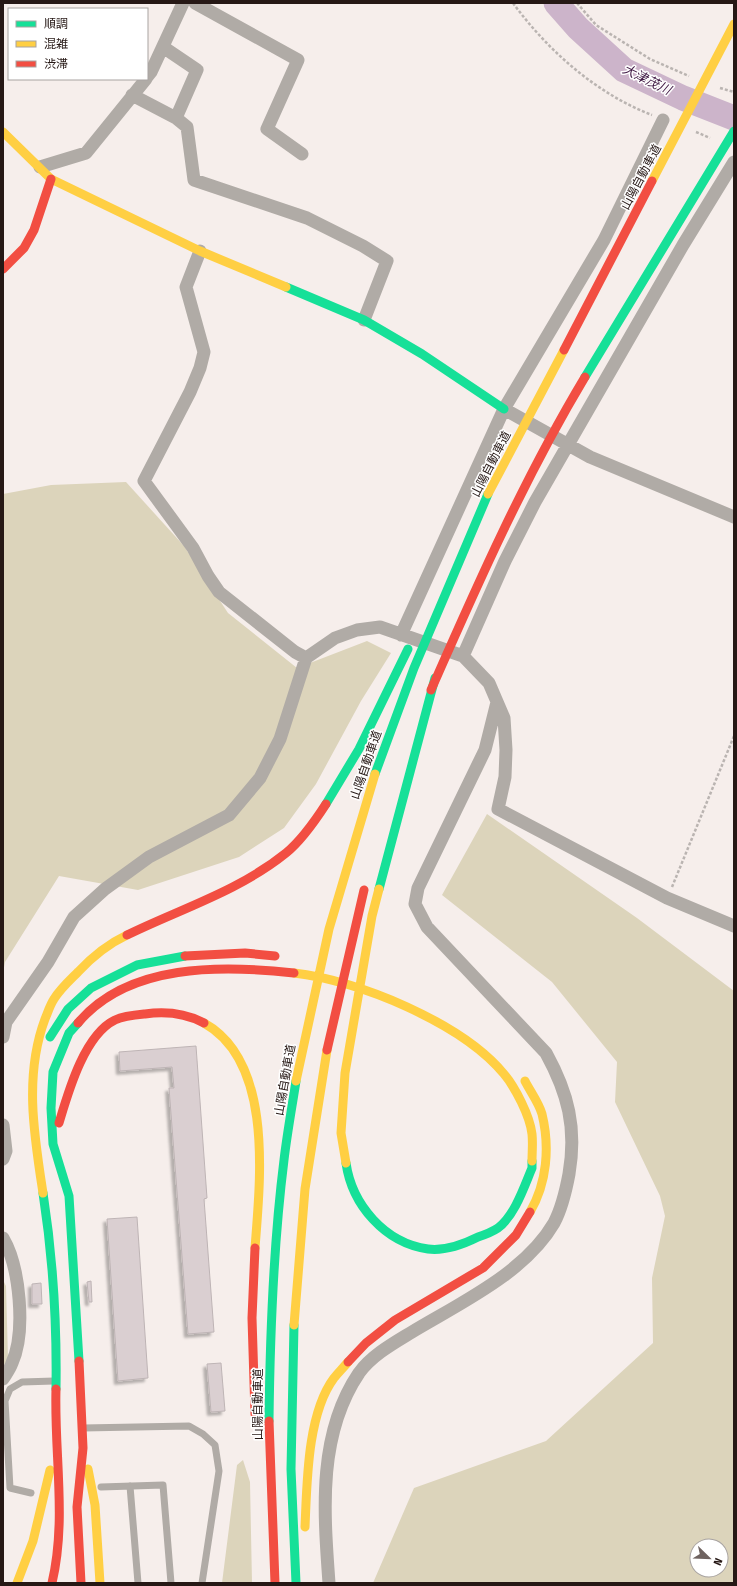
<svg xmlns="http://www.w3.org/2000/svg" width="737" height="1586" viewBox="0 0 737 1586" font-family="'Fira Sans Condensed','Noto Sans JP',sans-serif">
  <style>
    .forest { fill: #dcd4bb; fill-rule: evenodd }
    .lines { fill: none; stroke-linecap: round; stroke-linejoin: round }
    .river { stroke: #ccb4ca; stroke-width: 25 }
    .building { fill: #dacfd1; stroke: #beb4b5; filter: url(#shadow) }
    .path { stroke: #bab4b1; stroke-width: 2.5; stroke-dasharray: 3 2; stroke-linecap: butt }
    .lane { stroke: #b0aba6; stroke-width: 7 }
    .street { stroke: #b0aba6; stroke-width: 13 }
    .fast { stroke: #16e098; stroke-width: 9 }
    .slow { stroke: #ffcf43; stroke-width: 9 }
    .jam { stroke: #f24e42; stroke-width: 9 }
    .labels { text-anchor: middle; stroke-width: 3; stroke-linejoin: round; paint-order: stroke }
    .street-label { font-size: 12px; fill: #261815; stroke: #fff }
    .water-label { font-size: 13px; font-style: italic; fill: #421b46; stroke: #fff }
  </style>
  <defs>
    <filter id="shadow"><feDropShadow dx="-3.5" dy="3.5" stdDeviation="1" flood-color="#0004"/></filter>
  </defs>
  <rect width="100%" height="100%" fill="#f6eeeb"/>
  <!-- forest -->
  <path class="forest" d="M 126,482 L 184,546 L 228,613 L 297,668 L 367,641 L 391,653 L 361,701 L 316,784 L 284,828 L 239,857 L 138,890 L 59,876 L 5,962 L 3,973 L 3,494 L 51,485 Z
    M 487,814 L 637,918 L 734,991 L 734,1583 L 373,1583 L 414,1488 L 546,1441 L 653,1343 L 652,1278 L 665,1216 L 660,1196 L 615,1102 L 617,1062 L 552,982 L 442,895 ZM 697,1546 L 721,1546 L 721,1570 L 697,1570 Z
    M 3,1280 L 6,1286 L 8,1359 L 3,1366 Z
    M 243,1460 L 250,1482 L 252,1583 L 222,1583 L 237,1465 Z"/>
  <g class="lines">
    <!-- river -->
    <path class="river" d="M 556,3 L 578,28 L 624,70 L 683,98 L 734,118"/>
  </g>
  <!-- building -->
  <path class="building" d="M 196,1046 L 207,1198 L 204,1199 L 214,1332 L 188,1334 L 169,1088 L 174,1088 L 172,1067 L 120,1071 L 119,1052 Z
    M 137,1217 L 148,1378 L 118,1381 L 107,1219 Z
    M 91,1281 L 92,1302 L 89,1302 L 87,1282 Z
    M 41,1283 L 42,1304 L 32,1304 L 32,1284 Z
    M 221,1363 L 225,1411 L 211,1412 L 207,1364 Z"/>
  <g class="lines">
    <!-- path -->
    <path class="path" d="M 513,3 C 548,51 597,94 652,115
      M 577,3 L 596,25 L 650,59 L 689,76
      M 720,88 L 734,92
      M 696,132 L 710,138
      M 672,887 L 734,736"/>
    <!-- lane -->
    <path class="lane" d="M 83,1428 L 189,1426 L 203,1434 L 215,1445 L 219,1471 L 202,1583
      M 130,1486 L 138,1583
      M 101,1487 L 163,1485 L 171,1583
      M 31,1493 L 10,1488 L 5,1401 L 10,1389 L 22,1382 L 54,1381"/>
    <!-- street -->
    <path class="street" d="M 195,3 L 298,60 L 267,129 L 302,154
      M 163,47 L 197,70 L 176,118
      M 147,77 L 151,72 L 183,3
      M 132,95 L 176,118 L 187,127 L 194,180 L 307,218 L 363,246 L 387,261 L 364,320
      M 40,167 L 86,153 L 146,79
      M 200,251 L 186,287 L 204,352 L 200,368 L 190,392 L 144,481 L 193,548 L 208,576 L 219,592 L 295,652 L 306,658
      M 504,409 L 590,457 L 734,517
      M 401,635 L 504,409 L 604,240 L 663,120
      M 463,656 L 505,561 L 535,502 L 683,245 L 734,162
      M 3,1037 L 6,1022 L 48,962 L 74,917 L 105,889 L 149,857 L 229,815 L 260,778 L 280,739 L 306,658 L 335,638 L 357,630 L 380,627 L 463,656 L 489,683 L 504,718 L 506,750 L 505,777 L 498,809 L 667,898 L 734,926
      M 3,1125 L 6,1151 L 3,1159
      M 3,1238 C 20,1267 26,1332 12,1363 C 10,1369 6,1374 3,1379
      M 329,1583 C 324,1513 317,1435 359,1373 C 372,1355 394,1343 412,1332 C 460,1303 525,1273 554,1223 C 562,1208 566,1190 569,1174 C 577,1128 568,1093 546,1053 L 427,927 L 415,904 L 418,888 L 485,750 L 497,702"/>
    <!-- fast -->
    <path class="fast" d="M 286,287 L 364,320 L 422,354 L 504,409
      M 585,377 L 734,131
      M 375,774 L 414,668 L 488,494
      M 326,804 L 359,749 L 408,649
      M 379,889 L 435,678
      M 78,1023 L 69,1033 L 53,1072 L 51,1108 L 53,1144 L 69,1196 L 79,1361
      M 50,1037 L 68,1009 L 91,988 L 137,965 L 185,956
      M 346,1163 C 352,1205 385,1243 428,1249 C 444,1251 464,1244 478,1237 C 484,1235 492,1232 498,1228 C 515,1215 524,1187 532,1168 L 532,1161
      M 43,1193 C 53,1258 57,1323 56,1389
      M 294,1325 L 291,1469 L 296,1583
      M 269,1421 C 270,1334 273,1247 284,1160 C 287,1134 292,1107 296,1081"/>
    <!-- slow -->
    <path class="slow" d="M 3,132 L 51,179 L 200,251 L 286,287
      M 652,181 L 734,24
      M 488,494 L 564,350
      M 294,973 C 358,980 462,1023 504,1074 C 515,1087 530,1116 532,1134 C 533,1143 532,1152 532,1161
      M 204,1023 C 274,1062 260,1181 255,1248
      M 296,1081 L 329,929 L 375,774
      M 525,1081 C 530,1091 539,1103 542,1114 C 550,1147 547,1183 530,1212
      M 346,1163 L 341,1133 L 345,1073 L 372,916 L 379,889
      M 43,1193 C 34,1135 24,1075 45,1019 C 48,1012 50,1005 54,999 C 60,989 70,980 78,972 C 92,957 108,944 127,935
      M 294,1325 L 305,1189 L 327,1050
      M 88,1469 L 95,1505 L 100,1583
      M 305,1527 C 307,1484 307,1414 334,1378 C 338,1373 343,1368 348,1362
      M 17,1583 L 33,1541 L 50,1470"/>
    <!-- jam -->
    <path class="jam" d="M 3,269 L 24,248 L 34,230 L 51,179
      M 564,350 L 652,181
      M 431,690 C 478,583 525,477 585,377
      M 127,935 C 180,909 239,891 286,853 C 302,840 315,821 326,804
      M 185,956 L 245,953 L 275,956
      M 78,1023 C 128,963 222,965 294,973
      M 327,1050 L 364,890
      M 59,1123 C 68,1093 84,1035 115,1020 C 124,1016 135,1015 145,1014 C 166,1011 185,1013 204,1023
      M 79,1361 L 83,1448 L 77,1507 L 81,1583
      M 348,1362 L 366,1343 L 395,1320 L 483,1268 L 516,1235 L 530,1212
      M 255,1414 L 252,1318 L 255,1248
      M 269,1421 L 275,1583
      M 52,1583 C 67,1519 54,1454 56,1389"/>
  </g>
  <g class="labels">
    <!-- street labels -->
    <g class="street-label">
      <text transform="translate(641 177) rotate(-62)" y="4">山陽自動車道</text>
      <text transform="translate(491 464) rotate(-63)" y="4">山陽自動車道</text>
      <text transform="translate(366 765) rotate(-71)" y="4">山陽自動車道</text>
      <text transform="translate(285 1080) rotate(-80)" y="4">山陽自動車道</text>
      <text transform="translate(258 1404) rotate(-90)" y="4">山陽自動車道</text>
    </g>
    <!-- water labels -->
    <g class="water-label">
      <text transform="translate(647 79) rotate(26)" y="5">大津茂川</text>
    </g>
  </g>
  <!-- border -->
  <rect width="737" height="1586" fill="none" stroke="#261815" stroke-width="8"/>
  <!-- legend -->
  <rect x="8" y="8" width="140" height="72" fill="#ffffff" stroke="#a8a3a1"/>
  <rect x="16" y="21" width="20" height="6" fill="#16e098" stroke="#a8a3a1"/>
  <text x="44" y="28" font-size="12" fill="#261815">順調</text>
  <rect x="16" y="41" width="20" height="6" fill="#ffcf43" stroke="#a8a3a1"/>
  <text x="44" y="48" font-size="12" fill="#261815">混雑</text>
  <rect x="16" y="61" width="20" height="6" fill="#f24e42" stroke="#a8a3a1"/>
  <text x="44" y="68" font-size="12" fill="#261815">渋滞</text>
  <!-- north arrow -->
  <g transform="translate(709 1558) rotate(113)"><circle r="19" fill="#ffffff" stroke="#a8a3a1"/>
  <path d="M0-3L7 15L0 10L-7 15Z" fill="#6f6360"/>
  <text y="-6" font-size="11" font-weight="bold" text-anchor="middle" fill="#261815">N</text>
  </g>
</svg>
